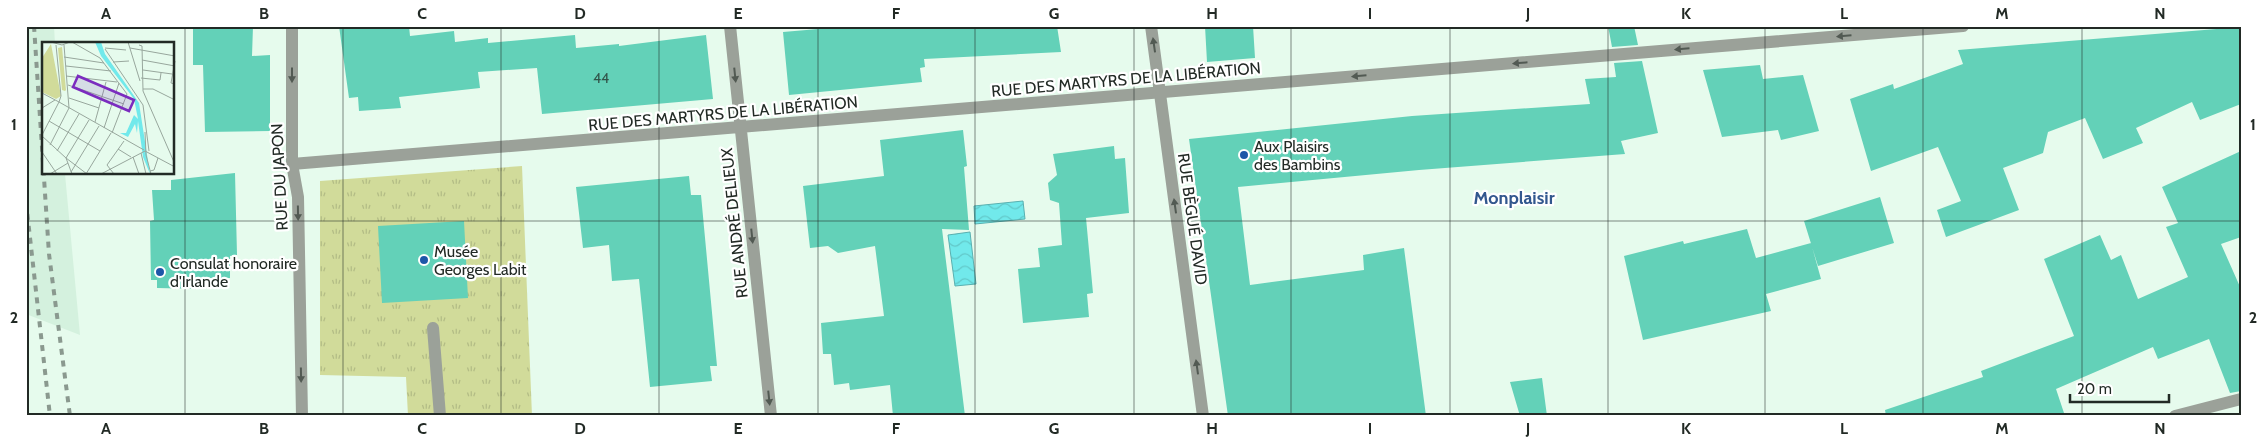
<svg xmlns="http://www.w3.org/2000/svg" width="2267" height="442" viewBox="0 0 2267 442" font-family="Cabin,sans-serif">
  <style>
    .built { fill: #d4f1de }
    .park { fill: url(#park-tufts) }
    .water { fill: url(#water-waves); stroke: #59b0b0 }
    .building { fill: #63d1b8 }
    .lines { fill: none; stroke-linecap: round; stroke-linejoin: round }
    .pedestrian { stroke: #9ba199; stroke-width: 12 }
    .minor { stroke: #9ba199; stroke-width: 12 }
    .rail { stroke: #8a998f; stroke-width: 4; stroke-dasharray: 6 6; stroke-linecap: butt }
    .oneway { fill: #525a53 }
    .grid { fill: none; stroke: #222a25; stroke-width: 1; stroke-opacity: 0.55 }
    .poi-dot { fill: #1d57a8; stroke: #fff; stroke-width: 2 }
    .labels { text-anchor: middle; stroke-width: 4.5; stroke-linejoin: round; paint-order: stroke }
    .number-label { font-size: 14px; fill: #32544a }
    .street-label { font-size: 16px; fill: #222a25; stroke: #fff }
    .poi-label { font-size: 16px; fill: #222a25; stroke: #fff; text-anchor: start }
    .neighbourhood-label { font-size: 18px; font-weight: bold; fill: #32578e; stroke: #fff }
    .inset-road { fill: none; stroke: #98a79d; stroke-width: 1 }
    .view { fill: #7b2cbf; fill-opacity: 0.15; stroke: #7b2cbf; stroke-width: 2.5 }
    .inset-edge { fill: none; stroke: #222a25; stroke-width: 2.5 }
    .neatline { fill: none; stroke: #222a25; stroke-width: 2 }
    .grid-label { font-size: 16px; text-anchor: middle; font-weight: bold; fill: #222a25 }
  </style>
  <defs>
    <pattern id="park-tufts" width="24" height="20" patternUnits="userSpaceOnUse" patternTransform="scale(1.25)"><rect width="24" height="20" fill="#d1db9a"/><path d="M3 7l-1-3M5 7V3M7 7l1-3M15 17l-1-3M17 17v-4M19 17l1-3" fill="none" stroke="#b3bc85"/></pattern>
    <pattern id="water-waves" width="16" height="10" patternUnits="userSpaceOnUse" patternTransform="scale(1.25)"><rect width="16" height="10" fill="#71e9eb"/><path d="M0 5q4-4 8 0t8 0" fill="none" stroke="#62c8c9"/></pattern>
  </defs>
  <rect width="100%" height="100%" fill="#e6fbed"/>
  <!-- built -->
  <path class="built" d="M 26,26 L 54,26 L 55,44 L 44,44 L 44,174 L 65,174 L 80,335 L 26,314 Z"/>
  <!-- park -->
  <path class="park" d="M 522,166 L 532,416 L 408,416 L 406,377 L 320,375 L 320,181 Z"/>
  <!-- water -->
  <path class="water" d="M 1023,201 L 1025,219 L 975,224 L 974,206 Z
    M 970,232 L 976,284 L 955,286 L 948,235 Z"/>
  <!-- building -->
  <path class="building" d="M 193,26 L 253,26 L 252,56 L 270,55 L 270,131 L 205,132 L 203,65 L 193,65 Z
    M 339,26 L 409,26 L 410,36 L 454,31 L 455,42 L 488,38 L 488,43 L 575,35 L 576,48 L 619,44 L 619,46 L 706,35 L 713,99 L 542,114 L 537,68 L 478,72 L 480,88 L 399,97 L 401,108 L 359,111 L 358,97 L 349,98 Z
    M 853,26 L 1057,26 L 1061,52 L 924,59 L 925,67 L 920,68 L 922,82 L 789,95 L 783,32 Z
    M 1205,26 L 1253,26 L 1255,58 L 1207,62 Z
    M 1608,26 L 1634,26 L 1638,45 L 1612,47 Z
    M 2241,27 L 2241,104 L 2200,120 L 2192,102 L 2136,128 L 2143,143 L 2103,159 L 2085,118 L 2048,132 L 2043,153 L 2003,168 L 2019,210 L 1946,237 L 1937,210 L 1961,201 L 1938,147 L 1871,171 L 1850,99 L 1893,84 L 1894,89 L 1963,64 L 1958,50 Z
    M 1642,61 L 1658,133 L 1621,141 L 1625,154 L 1419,170 L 1238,187 L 1250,285 L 1364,270 L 1363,255 L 1404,248 L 1426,416 L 1228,416 L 1189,139 L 1412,116 L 1590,104 L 1585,79 L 1616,77 L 1614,63 Z
    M 1760,65 L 1763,79 L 1803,75 L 1819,131 L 1781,140 L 1778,130 L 1722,137 L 1703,70 Z
    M 963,130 L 967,166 L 964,167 L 969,230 L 942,229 L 965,416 L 893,416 L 890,385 L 850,390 L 849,383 L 834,385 L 831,354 L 823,354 L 821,323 L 884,316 L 875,246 L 838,253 L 828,246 L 810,248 L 803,186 L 884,176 L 880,140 Z
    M 1114,146 L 1115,159 L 1125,158 L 1129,213 L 1086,218 L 1093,293 L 1087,294 L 1089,317 L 1023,323 L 1018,269 L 1040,267 L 1038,248 L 1062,245 L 1059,203 L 1050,200 L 1048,183 L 1057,175 L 1053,154 Z
    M 2241,151 L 2241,237 L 2221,244 L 2241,289 L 2241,391 L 2230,393 L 2209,339 L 2158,359 L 2153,347 L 2056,389 L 2065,416 L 1886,416 L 1885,410 L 1983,377 L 1981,371 L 2074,336 L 2044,259 L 2100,235 L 2111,260 L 2121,255 L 2138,299 L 2188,277 L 2166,227 L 2178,223 L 2162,187 Z
    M 235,173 L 237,255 L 230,256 L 230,278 L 201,278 L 200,289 L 157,288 L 157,280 L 151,280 L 150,221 L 154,220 L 152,190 L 171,190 L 171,180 Z
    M 689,176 L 691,195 L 701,195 L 717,366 L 710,366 L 712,381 L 650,387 L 639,279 L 612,281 L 609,245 L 583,248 L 576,187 Z
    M 1880,197 L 1894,243 L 1818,266 L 1804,221 Z
    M 464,221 L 468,298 L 382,303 L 378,226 Z
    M 1747,229 L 1756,258 L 1811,243 L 1821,279 L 1766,294 L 1771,311 L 1643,340 L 1624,256 L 1683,241 L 1684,244 Z
    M 1542,378 L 1547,416 L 1520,416 L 1510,382 Z"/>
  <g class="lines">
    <!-- pedestrian -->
    <path class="pedestrian" d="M 433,328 L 440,416"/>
    <!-- minor -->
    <path class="minor" d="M 292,26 L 292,164 L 298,197 L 302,416
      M 730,26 L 771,416
      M 1151,26 L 1203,416
      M 292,164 L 1963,26
      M 2175,416 L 2241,399"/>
    <!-- rail -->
    <path class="rail" d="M 34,26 L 49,254 L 70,416
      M 26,202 L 50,416"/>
  </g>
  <!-- one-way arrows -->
  <defs><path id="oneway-solid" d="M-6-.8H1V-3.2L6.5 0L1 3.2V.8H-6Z" transform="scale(1.25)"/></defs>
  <g class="oneway">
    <use href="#oneway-solid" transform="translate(1844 36) rotate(175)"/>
    <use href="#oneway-solid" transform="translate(1154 45) rotate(-98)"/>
    <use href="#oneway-solid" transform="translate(1682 49) rotate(175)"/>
    <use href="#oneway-solid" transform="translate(1520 63) rotate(175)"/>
    <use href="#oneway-solid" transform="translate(292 75) rotate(90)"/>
    <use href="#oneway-solid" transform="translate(735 75) rotate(84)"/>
    <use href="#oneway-solid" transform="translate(1359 76) rotate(175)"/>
    <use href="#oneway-solid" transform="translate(1175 206) rotate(-98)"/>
    <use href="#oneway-solid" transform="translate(298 213) rotate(89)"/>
    <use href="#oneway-solid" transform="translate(752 236) rotate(84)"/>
    <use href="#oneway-solid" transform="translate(1197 367) rotate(-98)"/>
    <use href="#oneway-solid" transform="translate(301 375) rotate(89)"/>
    <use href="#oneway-solid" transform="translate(769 398) rotate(84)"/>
  </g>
  <!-- grid -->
  <path class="grid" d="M 185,26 L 185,416M 343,26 L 343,416M 501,26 L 501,416M 659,26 L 659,416M 818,26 L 818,416M 975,26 L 975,416M 1134,26 L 1134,416M 1291,26 L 1291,416M 1450,26 L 1450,416M 1608,26 L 1608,416M 1765,26 L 1765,416M 1923,26 L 1923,416M 2082,26 L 2082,416M 26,221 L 2241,221"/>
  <!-- markers -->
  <g class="poi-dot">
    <circle cx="1244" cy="155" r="5"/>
    <circle cx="424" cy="260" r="5"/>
    <circle cx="160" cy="272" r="5"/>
  </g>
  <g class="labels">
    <!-- number labels -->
    <g class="number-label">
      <text x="601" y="83">44</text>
    </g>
    <!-- street labels -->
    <g class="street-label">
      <text transform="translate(1126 79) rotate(-5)" y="6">RUE DES MARTYRS DE LA LIBÉRATION</text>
      <text transform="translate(723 113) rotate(-5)" y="6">RUE DES MARTYRS DE LA LIBÉRATION</text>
      <text transform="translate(279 177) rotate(-93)" y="6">RUE DU JAPON</text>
      <text transform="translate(1193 219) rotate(82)" y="6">RUE BÈGUÉ DAVID</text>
      <text transform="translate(734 223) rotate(-96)" y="6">RUE ANDRÉ DELIEUX</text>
    </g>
    <!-- poi labels -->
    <g class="poi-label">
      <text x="1254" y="152">Aux Plaisirs<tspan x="1254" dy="18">des Bambins</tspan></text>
      <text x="434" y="257">Musée<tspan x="434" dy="18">Georges Labit</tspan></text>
      <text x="170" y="269">Consulat honoraire<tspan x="170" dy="18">d'Irlande</tspan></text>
    </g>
    <!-- neighbourhood labels -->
    <g class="neighbourhood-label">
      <text x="1514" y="204">Monplaisir</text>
    </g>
  </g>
  <!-- overview -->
  <g transform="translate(42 42)">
    <rect width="132" height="132" fill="#e6fbed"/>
    <path d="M 9,2 L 19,54 L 14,57 L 0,50 L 0,16 ZM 20,5 L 24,48 L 23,49 L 20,48 L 16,6 Z" fill="#d1db9a"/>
    <path d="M 53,0 L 59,0 L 63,12 L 97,61 L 108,132 L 101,115 L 96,79 L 95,91 L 93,82 L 86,95 L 78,91 L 84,91 L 92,73 L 96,77 L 92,57 L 59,14 Z" fill="#71e9eb"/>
    <path class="inset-road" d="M 9,0 L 20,3 L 28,0M 30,0 L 58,16 L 85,52 L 70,91M 86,0 L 98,39M 14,3 L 19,54 L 17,60 L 102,108M 22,3 L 27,66M 97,3 L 100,4 L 101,49 L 132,120M 63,6 L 84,8M 88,6 L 133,14M 63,7 L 101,63 L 107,109M 22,15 L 62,21M 100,18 L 133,24M 133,19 L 129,41 L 133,42M 71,20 L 87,19M 24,24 L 69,29M 101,28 L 130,32M 24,34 L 75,40M 99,36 L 118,38 L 119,31M 26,43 L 82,62M 101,47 L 111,47 L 133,58M 0,51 L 17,60 L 0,93M 27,56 L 57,66M 0,66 L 13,58M 7,79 L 58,109M 53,80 L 64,40M 62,86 L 77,41M 103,90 L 104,113 L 109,132M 0,94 L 24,116 L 30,132M 8,103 L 27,66M 76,107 L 89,115M 15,109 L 37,72M 0,110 L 15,132M 99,111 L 104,132M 91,115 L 97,132M 108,129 L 112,128 L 116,116M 29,130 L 57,84M 8,132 L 26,121M 44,132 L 69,91M 45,132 L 24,116 L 47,78M 59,132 L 103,109 L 133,125M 72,132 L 65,123 L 82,99"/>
    <path class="view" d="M 36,34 L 92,58 L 87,69 L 31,45 Z"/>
    <rect width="132" height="132" class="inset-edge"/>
  </g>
  <!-- border -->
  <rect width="2267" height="442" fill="none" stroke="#ffffff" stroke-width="55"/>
  <!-- scale -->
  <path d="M2070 394v8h99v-8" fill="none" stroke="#222a25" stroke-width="2.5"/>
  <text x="2077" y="394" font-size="15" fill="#222a25" stroke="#ffffff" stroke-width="4" paint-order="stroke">20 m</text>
  <rect x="28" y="28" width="2212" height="386" class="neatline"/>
  <g class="grid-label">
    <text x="106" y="19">A</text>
    <text x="264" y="19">B</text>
    <text x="422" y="19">C</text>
    <text x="580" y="19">D</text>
    <text x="738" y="19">E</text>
    <text x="896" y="19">F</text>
    <text x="1054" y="19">G</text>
    <text x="1212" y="19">H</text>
    <text x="1370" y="19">I</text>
    <text x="1528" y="19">J</text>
    <text x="1686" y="19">K</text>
    <text x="1844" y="19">L</text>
    <text x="2002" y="19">M</text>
    <text x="2160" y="19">N</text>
    <text x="14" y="130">1</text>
    <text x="2253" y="130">1</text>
    <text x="14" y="323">2</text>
    <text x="2253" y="323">2</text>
    <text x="106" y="434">A</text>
    <text x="264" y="434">B</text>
    <text x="422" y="434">C</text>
    <text x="580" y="434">D</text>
    <text x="738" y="434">E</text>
    <text x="896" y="434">F</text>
    <text x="1054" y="434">G</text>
    <text x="1212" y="434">H</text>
    <text x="1370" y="434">I</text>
    <text x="1528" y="434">J</text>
    <text x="1686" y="434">K</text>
    <text x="1844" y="434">L</text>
    <text x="2002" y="434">M</text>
    <text x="2160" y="434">N</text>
  </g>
</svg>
